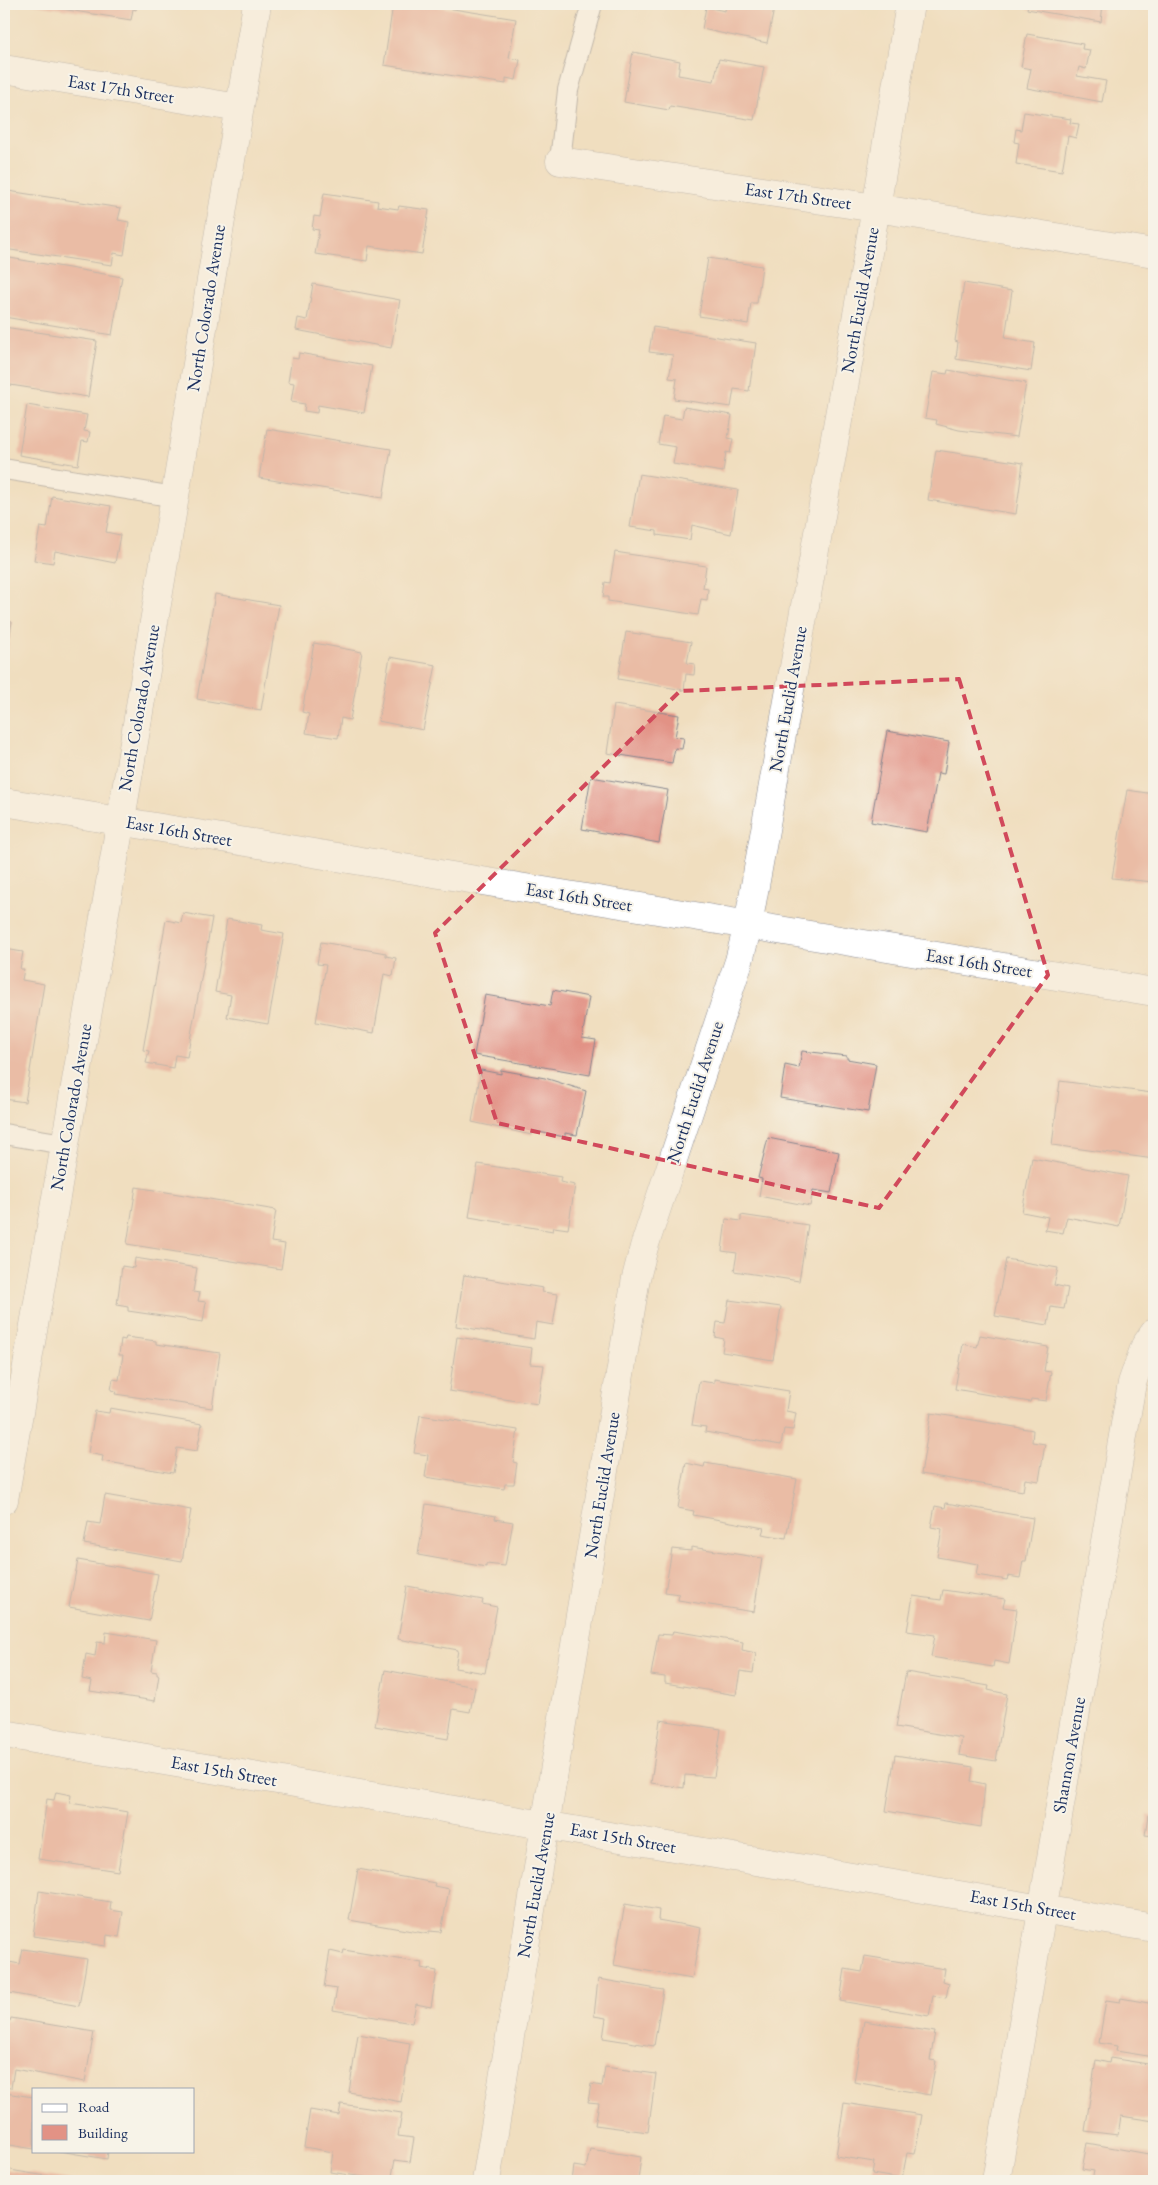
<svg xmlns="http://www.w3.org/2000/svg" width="1158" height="2185" viewBox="0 0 1158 2185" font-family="'EB Garamond',serif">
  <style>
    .building { fill: #e29285 }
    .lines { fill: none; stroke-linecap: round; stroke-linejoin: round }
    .lane-casing { stroke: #86868e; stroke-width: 22 }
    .street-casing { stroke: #86868e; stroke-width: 29 }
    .secondary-casing { stroke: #86868e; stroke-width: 29 }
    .lane { stroke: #fff; stroke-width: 20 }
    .street { stroke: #fff; stroke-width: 28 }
    .secondary { stroke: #fff; stroke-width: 28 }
    .marked { fill: none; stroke: #d1495b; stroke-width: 4; stroke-dasharray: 10 6; stroke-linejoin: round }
    .labels { text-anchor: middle; stroke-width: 4; stroke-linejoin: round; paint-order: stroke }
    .street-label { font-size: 18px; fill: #1b2f5e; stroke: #f7f3e8 }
  </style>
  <rect width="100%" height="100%" fill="#f7f3e8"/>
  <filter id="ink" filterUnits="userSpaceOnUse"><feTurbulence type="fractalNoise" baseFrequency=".02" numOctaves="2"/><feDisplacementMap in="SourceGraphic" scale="10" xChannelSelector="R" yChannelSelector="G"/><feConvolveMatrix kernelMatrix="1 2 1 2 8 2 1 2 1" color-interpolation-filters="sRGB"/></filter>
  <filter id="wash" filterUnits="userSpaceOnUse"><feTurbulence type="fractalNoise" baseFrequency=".0096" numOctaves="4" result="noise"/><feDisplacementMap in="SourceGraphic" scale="20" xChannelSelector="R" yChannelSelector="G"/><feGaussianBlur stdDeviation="1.12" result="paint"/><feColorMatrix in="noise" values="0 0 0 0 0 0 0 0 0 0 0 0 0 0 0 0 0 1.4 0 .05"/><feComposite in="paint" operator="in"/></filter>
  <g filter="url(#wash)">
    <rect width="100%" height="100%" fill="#f0debf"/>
    <g id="blocks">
      <!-- building -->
      <path class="building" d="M 30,4 L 137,4 L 136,10 L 133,9 L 131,20 Z
        M 393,4 L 422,4 L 516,19 L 509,58 L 520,60 L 516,80 L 506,78 L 506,84 L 384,65 Z
        M 726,4 L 775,4 L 767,43 L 702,29 L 706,7 L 725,11 Z
        M 1028,4 L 1103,4 L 1101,22 L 1027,9 Z
        M 1027,34 L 1083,44 L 1082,49 L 1090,50 L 1086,69 L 1079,67 L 1077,76 L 1106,81 L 1102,102 L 1027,88 L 1031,69 L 1021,67 Z
        M 633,52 L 680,61 L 678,75 L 714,81 L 719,59 L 764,67 L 754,120 L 670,106 L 669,110 L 624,102 Z
        M 1024,112 L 1071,119 L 1070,123 L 1079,124 L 1076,138 L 1068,136 L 1062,171 L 1016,164 L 1019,143 L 1014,142 L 1016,129 L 1021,130 Z
        M 8,191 L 121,208 L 118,220 L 129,222 L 124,255 L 114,253 L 112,265 L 4,249 L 4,220 Z
        M 324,193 L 378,201 L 377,206 L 398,209 L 399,206 L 429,210 L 422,254 L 369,246 L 367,261 L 315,254 L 319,230 L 312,229 L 314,216 L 320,217 Z
        M 4,257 L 122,277 L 112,335 L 4,317 Z
        M 708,258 L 762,266 L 757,303 L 751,303 L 748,324 L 699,316 Z
        M 964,283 L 1012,291 L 1005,338 L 1035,343 L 1031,371 L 956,359 L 958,342 L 955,341 Z
        M 313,284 L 400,300 L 391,348 L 296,330 L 298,318 L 307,320 Z
        M 4,327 L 97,341 L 88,397 L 4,384 Z
        M 653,327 L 756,343 L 749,391 L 734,389 L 731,407 L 674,399 L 677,379 L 669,378 L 673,355 L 649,352 Z
        M 299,353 L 372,366 L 364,413 L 318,405 L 317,413 L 304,411 L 305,404 L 291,402 L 294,383 L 288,382 L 292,358 L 298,359 Z
        M 948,370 L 1026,383 L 1017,437 L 959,430 L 936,424 L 937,420 L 925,418 L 933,372 L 947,374 Z
        M 27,405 L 87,415 L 84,431 L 90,432 L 88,442 L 82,441 L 78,465 L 19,455 Z
        M 684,407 L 732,415 L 728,438 L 733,439 L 730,453 L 726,452 L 723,472 L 673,464 L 676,447 L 658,444 L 663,416 L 682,419 Z
        M 267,429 L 391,449 L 383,498 L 259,478 Z
        M 936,450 L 1023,463 L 1016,514 L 928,500 Z
        M 639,474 L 738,490 L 731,534 L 692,525 L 690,540 L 657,535 L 657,531 L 630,527 Z
        M 52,496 L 111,506 L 106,532 L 120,535 L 115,563 L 55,551 L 53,563 L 34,560 L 40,527 L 47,528 Z
        M 615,552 L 706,566 L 703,588 L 708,589 L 707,600 L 701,599 L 698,615 L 608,601 L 608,597 L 603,597 L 605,582 L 610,583 Z
        M 215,594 L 279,605 L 261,710 L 197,699 Z
        M 4,620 L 12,622 L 5,665 L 4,665 Z
        M 626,632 L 691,642 L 687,663 L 695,664 L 694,675 L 686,674 L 684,690 L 618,679 Z
        M 314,643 L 362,652 L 350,720 L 341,718 L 338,738 L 306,733 L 309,714 L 302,712 Z
        M 390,657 L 436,665 L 423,730 L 378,721 Z
        M 614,705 L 679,715 L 675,737 L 684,738 L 682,749 L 675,748 L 672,763 L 607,753 Z
        M 887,731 L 949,742 L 944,774 L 938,773 L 927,832 L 871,822 Z
        M 591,777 L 668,790 L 659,843 L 582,829 Z
        M 1127,790 L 1154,794 L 1154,882 L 1112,878 Z
        M 183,913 L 212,918 L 187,1057 L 175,1055 L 173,1068 L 146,1063 L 149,1051 L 143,1050 L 166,920 L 181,923 Z
        M 227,919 L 262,925 L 261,930 L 284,934 L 268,1024 L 227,1017 L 231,995 L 215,992 Z
        M 321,942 L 386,953 L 386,956 L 396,958 L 393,976 L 384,974 L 374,1033 L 316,1022 L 326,965 L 317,964 Z
        M 5,949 L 23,952 L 20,969 L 24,969 L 22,980 L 44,984 L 25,1102 L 4,1099 Z
        M 553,990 L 589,997 L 582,1038 L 596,1040 L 590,1075 L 474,1055 L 485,995 L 550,1006 Z
        M 802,1051 L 847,1056 L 847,1059 L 876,1064 L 868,1112 L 780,1098 L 785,1065 L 799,1068 Z
        M 481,1070 L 501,1074 L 501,1070 L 545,1078 L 586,1091 L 577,1135 L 565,1133 L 565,1137 L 533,1131 L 532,1135 L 472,1122 Z
        M 1060,1081 L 1152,1093 L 1151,1098 L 1154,1098 L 1154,1159 L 1052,1145 Z
        M 768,1138 L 839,1152 L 831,1193 L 813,1190 L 810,1206 L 759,1196 L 762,1179 L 758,1178 Z
        M 1032,1158 L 1128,1176 L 1119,1227 L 1067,1217 L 1063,1233 L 1045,1230 L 1048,1217 L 1022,1212 Z
        M 478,1164 L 561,1177 L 560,1182 L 575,1185 L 568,1229 L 554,1227 L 553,1231 L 469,1217 Z
        M 136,1187 L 276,1210 L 271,1242 L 285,1244 L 281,1269 L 127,1244 Z
        M 741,1215 L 808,1225 L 799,1281 L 734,1271 L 737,1253 L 722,1251 L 726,1219 L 741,1221 Z
        M 135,1258 L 197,1268 L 193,1292 L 200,1293 L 198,1301 L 206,1302 L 203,1322 L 128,1311 L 128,1307 L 117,1305 L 122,1266 L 134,1268 Z
        M 1006,1259 L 1058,1268 L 1054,1285 L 1068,1288 L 1064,1309 L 1051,1307 L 1048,1325 L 995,1316 Z
        M 464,1275 L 543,1288 L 542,1292 L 558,1294 L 553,1325 L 536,1322 L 534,1339 L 456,1326 Z
        M 729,1300 L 781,1307 L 773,1360 L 722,1352 L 724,1339 L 715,1337 L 717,1322 L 725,1323 Z
        M 980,1335 L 1048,1347 L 1044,1371 L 1051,1372 L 1046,1401 L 1031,1399 L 1030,1402 L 955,1389 L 963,1344 L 977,1347 Z
        M 126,1337 L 156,1341 L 156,1344 L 220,1353 L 212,1408 L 115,1394 L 116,1391 L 111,1390 L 113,1379 L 119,1380 L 123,1355 L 119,1355 L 121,1339 L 125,1340 Z
        M 457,1337 L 532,1348 L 530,1364 L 544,1365 L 538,1404 L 449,1391 Z
        M 714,1379 L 789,1391 L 786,1411 L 796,1413 L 793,1430 L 784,1429 L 781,1445 L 705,1432 L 706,1427 L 692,1425 L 699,1381 L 714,1383 Z
        M 110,1408 L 202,1424 L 197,1451 L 177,1448 L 173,1473 L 102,1461 L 103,1456 L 88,1453 L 95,1411 L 109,1413 Z
        M 931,1413 L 1033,1430 L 1032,1442 L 1045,1444 L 1039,1481 L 1025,1479 L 1023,1491 L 921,1474 Z
        M 420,1415 L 518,1430 L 513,1462 L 517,1463 L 514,1484 L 505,1484 L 504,1489 L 425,1477 L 428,1455 L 414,1453 Z
        M 686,1463 L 704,1467 L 705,1463 L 797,1479 L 786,1538 L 762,1534 L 764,1528 L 693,1515 L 694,1511 L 678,1508 Z
        M 105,1495 L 191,1510 L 182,1561 L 84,1544 L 88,1522 L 100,1524 Z
        M 946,1503 L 1033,1518 L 1026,1561 L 1023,1561 L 1020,1578 L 1008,1576 L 1007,1580 L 976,1575 L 978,1564 L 937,1557 L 942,1529 L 931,1527 L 935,1506 L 945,1508 Z
        M 426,1504 L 496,1516 L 495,1519 L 513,1522 L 505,1566 L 486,1564 L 486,1567 L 418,1555 Z
        M 691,1547 L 762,1558 L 754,1612 L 678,1600 L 679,1594 L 665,1592 L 672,1549 L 691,1551 Z
        M 78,1560 L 158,1574 L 149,1621 L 69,1607 Z
        M 407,1586 L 483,1600 L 482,1604 L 497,1607 L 485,1673 L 455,1668 L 458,1650 L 398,1639 Z
        M 943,1590 L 1005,1599 L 1003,1607 L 1017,1609 L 1009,1664 L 994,1661 L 993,1667 L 931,1657 L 935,1635 L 907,1631 L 913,1596 L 941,1600 Z
        M 673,1631 L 743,1642 L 742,1650 L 756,1653 L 753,1673 L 740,1671 L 736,1695 L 665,1683 L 665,1677 L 651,1675 L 658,1634 L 672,1635 Z
        M 106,1632 L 156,1640 L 151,1671 L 157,1672 L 157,1675 L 159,1675 L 155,1701 L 90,1691 L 92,1681 L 82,1679 L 86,1654 L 95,1656 L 97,1642 L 105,1643 Z
        M 385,1670 L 475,1687 L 470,1712 L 453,1709 L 448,1739 L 375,1726 Z
        M 906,1672 L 989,1686 L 988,1690 L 1007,1694 L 996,1761 L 959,1755 L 962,1738 L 896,1727 Z
        M 660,1720 L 721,1729 L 714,1777 L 685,1775 L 684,1788 L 651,1783 Z
        M 1153,1749 L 1154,1749 L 1154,1771 L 1149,1770 Z
        M 895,1755 L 973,1767 L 971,1781 L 985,1784 L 981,1827 L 886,1811 Z
        M 56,1792 L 71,1795 L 70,1803 L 128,1812 L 118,1871 L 38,1859 L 47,1799 L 54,1800 Z
        M 1148,1815 L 1154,1817 L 1154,1836 L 1145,1835 Z
        M 358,1869 L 435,1883 L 434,1886 L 449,1889 L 441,1932 L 429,1931 L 429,1934 L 349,1920 Z
        M 39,1891 L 111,1902 L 110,1910 L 123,1912 L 119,1937 L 107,1935 L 106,1946 L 33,1936 Z
        M 625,1904 L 659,1910 L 658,1920 L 701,1928 L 692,1979 L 614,1965 Z
        M 23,1949 L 87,1959 L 79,2006 L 4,1992 L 9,1962 L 20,1964 Z
        M 344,1950 L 422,1963 L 421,1968 L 437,1971 L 431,2007 L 416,2004 L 412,2023 L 333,2010 L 337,1989 L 324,1987 L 330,1951 L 343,1954 Z
        M 865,1956 L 945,1969 L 943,1981 L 949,1983 L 946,1998 L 933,1996 L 929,2016 L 840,2001 L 845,1969 L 862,1972 Z
        M 598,1979 L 663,1990 L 654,2046 L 603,2038 L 606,2018 L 594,2016 Z
        M 1121,1998 L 1154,2004 L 1154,2057 L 1116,2051 L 1117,2046 L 1099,2043 L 1106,2000 L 1120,2002 Z
        M 11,2018 L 94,2032 L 85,2082 L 14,2069 L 11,2088 L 4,2087 L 4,2021 L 10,2021 Z
        M 864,2021 L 935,2032 L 930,2060 L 936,2061 L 930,2095 L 854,2082 Z
        M 358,2034 L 410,2043 L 401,2102 L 349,2092 Z
        M 1110,2058 L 1154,2065 L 1154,2121 L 1121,2116 L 1118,2135 L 1085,2131 L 1096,2060 L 1109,2063 Z
        M 605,2067 L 656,2074 L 648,2132 L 595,2125 L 599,2103 L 588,2102 L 591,2084 L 602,2086 Z
        M 4,2093 L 34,2097 L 34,2149 L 4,2144 Z
        M 844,2103 L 922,2115 L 915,2154 L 907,2153 L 902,2179 L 872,2174 L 874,2162 L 836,2156 Z
        M 341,2104 L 402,2113 L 398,2136 L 414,2138 L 410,2162 L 395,2160 L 391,2181 L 330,2172 L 333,2152 L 304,2147 L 310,2110 L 339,2115 Z
        M 1087,2143 L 1154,2155 L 1154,2181 L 1092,2181 L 1094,2171 L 1082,2169 Z
        M 590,2149 L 641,2157 L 638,2181 L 572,2181 L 574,2166 L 586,2168 Z
        M 59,2151 L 108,2151 L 107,2159 Z
        M 4,2169 L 70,2180 L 70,2181 L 4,2181 Z"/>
    </g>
  </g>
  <g filter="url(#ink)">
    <use href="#blocks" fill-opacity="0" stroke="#86868e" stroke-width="1"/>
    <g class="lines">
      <defs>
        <path id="lane" d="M 560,161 L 568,90 L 592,4
          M 4,469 L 175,497
          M 4,1134 L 64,1144"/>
        <path id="street" d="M 4,69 L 239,108
          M 560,161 L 876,208 L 1154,253
          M 4,1500 L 128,778 L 257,4
          M 4,1734 L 1154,1928
          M 486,2181 L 636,1278 L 644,1247 L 739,961 L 748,925 L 876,208 L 910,4
          M 996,2181 L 1132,1383 L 1145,1346 L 1154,1333"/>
        <path id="secondary" d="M 4,802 L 1154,992"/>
      </defs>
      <!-- lane casing -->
      <use href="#lane" class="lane-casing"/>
      <!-- street casing -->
      <use href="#street" class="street-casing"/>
      <!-- secondary casing -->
      <use href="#secondary" class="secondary-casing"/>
      <!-- lane -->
      <use href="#lane" class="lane"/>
      <!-- street -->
      <use href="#street" class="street"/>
      <!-- secondary -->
      <use href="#secondary" class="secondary"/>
    </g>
  </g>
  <!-- marked area -->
  <path d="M0 0H1158V2185H0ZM 959,679 L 1048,975 L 879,1208 L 497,1123 L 435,933 L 680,691 Z" fill="#f0debf" fill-opacity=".55" fill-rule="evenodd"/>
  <path class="marked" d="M 959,679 L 1048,975 L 879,1208 L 497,1123 L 435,933 L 680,691 Z"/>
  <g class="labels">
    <!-- street labels -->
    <g class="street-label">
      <text transform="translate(121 89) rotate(9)" y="6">East 17th Street</text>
      <text transform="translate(798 196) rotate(8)" y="6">East 17th Street</text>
      <text transform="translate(860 300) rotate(-80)" y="6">North Euclid Avenue</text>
      <text transform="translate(206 308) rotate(-81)" y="6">North Colorado Avenue</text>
      <text transform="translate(788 699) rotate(-80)" y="6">North Euclid Avenue</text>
      <text transform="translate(139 708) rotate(-80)" y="6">North Colorado Avenue</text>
      <text transform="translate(179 831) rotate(10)" y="6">East 16th Street</text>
      <text transform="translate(579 897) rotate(9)" y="6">East 16th Street</text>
      <text transform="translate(979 963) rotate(9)" y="6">East 16th Street</text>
      <text transform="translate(695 1092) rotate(-72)" y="6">North Euclid Avenue</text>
      <text transform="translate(71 1107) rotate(-80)" y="6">North Colorado Avenue</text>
      <text transform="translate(602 1485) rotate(-81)" y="6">North Euclid Avenue</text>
      <text transform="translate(1069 1755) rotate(-80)" y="6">Shannon Avenue</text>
      <text transform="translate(224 1771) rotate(10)" y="6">East 15th Street</text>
      <text transform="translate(623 1838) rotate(10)" y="6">East 15th Street</text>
      <text transform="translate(536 1885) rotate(-80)" y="6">North Euclid Avenue</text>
      <text transform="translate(1023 1905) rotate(10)" y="6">East 15th Street</text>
    </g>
  </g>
  <!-- margin -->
  <rect width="1158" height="2185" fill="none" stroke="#f7f3e8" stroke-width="20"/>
  <!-- legend -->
  <rect x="32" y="2088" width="162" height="65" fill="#f7f3e8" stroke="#9fa5b1"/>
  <rect x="42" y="2104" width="25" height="8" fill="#ffffff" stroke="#9fa5b1"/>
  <text x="78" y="2112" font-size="15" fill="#1b2f5e">Road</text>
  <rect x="42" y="2125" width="25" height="15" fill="#e29285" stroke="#9fa5b1"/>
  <text x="78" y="2138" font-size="15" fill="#1b2f5e">Building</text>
</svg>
